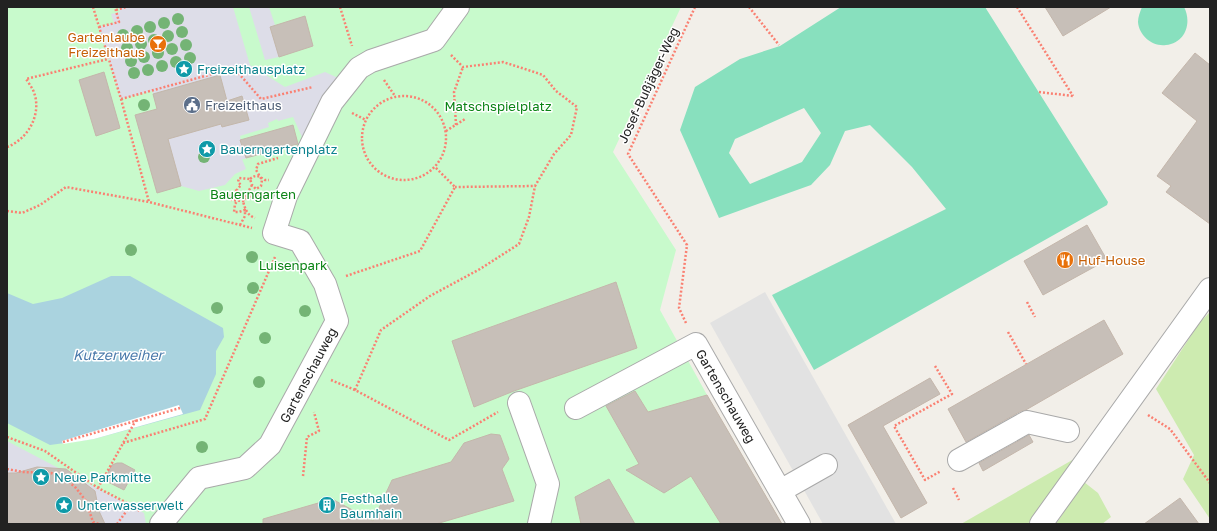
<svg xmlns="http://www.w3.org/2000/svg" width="1217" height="531" viewBox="0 0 1217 531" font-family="'Golos Text',sans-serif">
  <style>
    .grass { fill: #cdebb0 }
    .park { fill: #c8facc }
    .pitch { fill: #88e0be; fill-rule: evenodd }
    .parking { fill: #e2e2e2 }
    .plaza { fill: #dddde8 }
    .water { fill: #aad3df }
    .pier { fill: #fff }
    .building { fill: #c7bfb8; stroke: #c4b6ab }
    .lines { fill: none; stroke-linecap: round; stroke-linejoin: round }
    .minor-casing { stroke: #a9a9a9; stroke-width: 24 }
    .path { stroke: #fa8072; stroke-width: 2.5; stroke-dasharray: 2 2; stroke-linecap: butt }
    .minor { stroke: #fff; stroke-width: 22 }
    .tree { fill: #74b475 }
    .labels { text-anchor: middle; stroke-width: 3; stroke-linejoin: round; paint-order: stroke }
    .food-label { font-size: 13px; fill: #c56008; stroke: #fff; text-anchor: end }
    .culture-label { font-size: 13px; fill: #0d838f; stroke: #fff; text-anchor: start }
    .street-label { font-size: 13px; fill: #222; stroke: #fff }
    .service-label { font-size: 13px; fill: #4e5e75; stroke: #fff; text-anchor: start }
    .park-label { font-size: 13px; fill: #0c8416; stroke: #fff }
    .water-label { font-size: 14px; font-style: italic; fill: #4a7aab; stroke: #fff }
  </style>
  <rect width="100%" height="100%" fill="#f2efe9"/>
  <!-- grass -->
  <path class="grass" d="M 1210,312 L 1210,519 L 1183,479 L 1194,455 L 1156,389 L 1200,322 Z
    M 1074,459 L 1028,524 L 961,524 Z
    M 1084,482 L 1098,493 L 1111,517 L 1102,524 L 1056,524 Z"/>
  <!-- park -->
  <path class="park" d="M 7,7 L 681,7 L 613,152 L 676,250 L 660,310 L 707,395 L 782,524 L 7,524 Z"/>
  <!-- pitch -->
  <path class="pitch" d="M 841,7 L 985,7 L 1108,202 L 1107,205 L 814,370 L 772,295 L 946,209 L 912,167 L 870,125 L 845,131 L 830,165 L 811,185 L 719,218 L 680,130 L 695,87 L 740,59 L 780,46 ZM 804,108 L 821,133 L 802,162 L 750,184 L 729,153 L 735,139 Z
    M 1142,7 L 1184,7 C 1192,22 1186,43 1166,45 C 1153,47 1139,36 1138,22 C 1138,17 1140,12 1142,7 Z"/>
  <!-- parking -->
  <path class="parking" d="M 765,292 L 896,524 L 823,524 L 710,323 Z"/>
  <!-- plaza -->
  <path class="plaza" d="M 119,7 L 233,7 L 250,65 L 285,87 L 325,72 L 347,82 L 332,102 L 312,114 L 318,131 L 302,137 L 293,117 L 278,121 L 277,119 L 268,123 L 269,127 L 240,136 L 246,159 L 242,159 L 246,169 L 235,174 L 225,185 L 199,191 L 181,186 L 168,139 L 221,124 L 222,127 L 249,120 L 242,96 L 227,101 L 220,75 L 153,94 L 152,91 L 121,99 L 99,27 L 114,23 L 111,14 L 120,12 Z
    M 249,7 L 269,7 L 275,25 L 270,27 L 279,57 L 265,60 Z
    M 7,441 L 144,513 L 146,524 L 7,524 Z"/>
  <!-- water -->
  <path class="water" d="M 111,276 L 130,276 L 223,328 L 224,337 L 216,351 L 216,374 L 200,410 L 94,439 L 50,445 L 7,423 L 7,293 L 33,304 L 62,298 Z"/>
  <!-- pier -->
  <path class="pier" d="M 179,405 L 183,414 L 94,439 L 63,444 L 62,441 Z"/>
  <!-- building -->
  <path class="building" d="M 1045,7 L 1111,7 L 1063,36 Z
    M 305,16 L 313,46 L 279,57 L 270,27 Z
    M 1195,53 L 1210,65 L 1210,224 L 1166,192 L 1171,186 L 1157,176 L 1197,121 L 1162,93 Z
    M 104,72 L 120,128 L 96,136 L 79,80 Z
    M 220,75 L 227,101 L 242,96 L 249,120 L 222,127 L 221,124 L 168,139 L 181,186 L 157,193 L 135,115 L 157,109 L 153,94 Z
    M 293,125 L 298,144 L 246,158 L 240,140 Z
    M 1087,225 L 1107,260 L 1043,295 L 1024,261 Z
    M 616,282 L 637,348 L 514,391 L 474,407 L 452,341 Z
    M 1104,320 L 1123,354 L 1024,411 L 1021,411 L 966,442 L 948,409 Z
    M 930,378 L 940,394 L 883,426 L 927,503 L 901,518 L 848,425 Z
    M 635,391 L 648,412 L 707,395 L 782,524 L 721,524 L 691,476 L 664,493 L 626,470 L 639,464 L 606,406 Z
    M 491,434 L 500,435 L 509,459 L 502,469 L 514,501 L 436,524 L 263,524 L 263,519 L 332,499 L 373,521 L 392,480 L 451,462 L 464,443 Z
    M 1029,435 L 1033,442 L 983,471 L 979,463 Z
    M 117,463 L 122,463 L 135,470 L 124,490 L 106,481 L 109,470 L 112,465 Z
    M 37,467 L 66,469 L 95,491 L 99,511 L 105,524 L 7,524 L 7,473 L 16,473 Z
    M 609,479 L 635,524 L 581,524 L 575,497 Z
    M 1180,498 L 1199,524 L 1144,524 Z"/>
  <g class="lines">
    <defs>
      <path id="minor" d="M 519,403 L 548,484 L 539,524
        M 576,408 L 696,344 L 799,524
        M 959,460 L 1027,422 L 1068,431
        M 780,491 L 826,465
        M 161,524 L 199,478 L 245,468 L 270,445 L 337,321 L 325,284 L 300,241 L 274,233 L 286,196 L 332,102 L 359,68 L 371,61 L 434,40 L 458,7
        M 1041,524 L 1210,289"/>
    </defs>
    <!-- minor casing -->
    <use href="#minor" class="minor-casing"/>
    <!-- path -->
    <path class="path" d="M 93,7 L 121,99 L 149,202 L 252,228
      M 340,7 L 352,46
      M 749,7 L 779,45
      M 1017,7 L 1073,96
      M 116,10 L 126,7
      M 99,27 L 119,22 L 115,7
      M 451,55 L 463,67 L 503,62 L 528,70 L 543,75 L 556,91 L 577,107 L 571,135 L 554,154 L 535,186 L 455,187
      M 384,80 L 395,96
      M 1039,92 L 1073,96
      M362 138a42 42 0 1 1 84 0a42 42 0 1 1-84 0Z
      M 121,99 L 234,68 L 261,99 L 313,87
      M 352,113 L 366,120
      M 456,125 L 454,92 L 463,67
      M 446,131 L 465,119
      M 7,147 C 29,139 43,112 33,90 C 31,86 28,82 26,79 L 108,59
      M 250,179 C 256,174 259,176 265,180 L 269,180
      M 252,185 L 243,201 C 245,209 247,215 255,218
      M 237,190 L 233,192 L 230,196 L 232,200 L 243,201 L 252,195 L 260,196 L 262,198
      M 7,211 L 22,213 L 40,205 L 66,187 L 149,202
      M 240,225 L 245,216 L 245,210 L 239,212 L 234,212 L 235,204 L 241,196 L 237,190 L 241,185 L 238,182 L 239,178 L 250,179 L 252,185 L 256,189 L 261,186 L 262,180 L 256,170 L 258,164 L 278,158
      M 346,276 L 420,251 L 455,187 L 435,167
      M 1027,302 L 1035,317
      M 686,323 L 679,308 L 687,245 L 628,154 L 695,7
      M 1008,332 L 1026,364
      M 935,366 L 952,394 L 894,426 L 925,480 L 941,471
      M 331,380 L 355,390 L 449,440 L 498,412
      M 355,390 L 381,330 L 430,296 L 480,269 L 519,244 L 529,217 L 535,186
      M 1148,415 L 1170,429 L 1210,483
      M 7,437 L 45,451 L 98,488 L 131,505
      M 63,442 L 180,408
      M 123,443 L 205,419 L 275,257
      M 7,469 L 23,472 L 51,473 L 68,481 L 76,488 L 86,501 L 93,522 L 99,524
      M 303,476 L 307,437 L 319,431 L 314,412
      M 98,488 L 136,420
      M 953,488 L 959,500
      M 117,524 L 131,505 L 141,512"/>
    <!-- minor -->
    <use href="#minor" class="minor"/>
  </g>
  <!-- trees -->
  <g class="tree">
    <circle cx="178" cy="19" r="6"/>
    <circle cx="164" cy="23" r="6"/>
    <circle cx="150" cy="27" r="6"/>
    <circle cx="137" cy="31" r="6"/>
    <circle cx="182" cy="32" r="6"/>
    <circle cx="123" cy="35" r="6"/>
    <circle cx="168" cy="36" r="6"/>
    <circle cx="154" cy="40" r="6"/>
    <circle cx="141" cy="44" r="6"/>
    <circle cx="186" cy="45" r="6"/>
    <circle cx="127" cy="48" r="6"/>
    <circle cx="172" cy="49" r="6"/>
    <circle cx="158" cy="53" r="6"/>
    <circle cx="144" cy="57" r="6"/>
    <circle cx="190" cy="58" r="6"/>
    <circle cx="131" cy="61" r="6"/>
    <circle cx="176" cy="62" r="6"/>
    <circle cx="162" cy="66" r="6"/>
    <circle cx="148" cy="70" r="6"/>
    <circle cx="134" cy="73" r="6"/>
    <circle cx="144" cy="105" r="6"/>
    <circle cx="204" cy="157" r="6"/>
    <circle cx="131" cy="250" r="6"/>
    <circle cx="252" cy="257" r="6"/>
    <circle cx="253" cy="288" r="6"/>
    <circle cx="217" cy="308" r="6"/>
    <circle cx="305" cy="311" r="6"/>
    <circle cx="265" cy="338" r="6"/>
    <circle cx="259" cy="382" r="6"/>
    <circle cx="202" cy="447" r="6"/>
  </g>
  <!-- icons -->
  <defs>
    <symbol id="bar-disc" viewBox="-11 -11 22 22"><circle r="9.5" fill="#e8710a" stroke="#fff"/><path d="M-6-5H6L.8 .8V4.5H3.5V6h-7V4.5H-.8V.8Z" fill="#fff"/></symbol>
    <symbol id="sight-disc" viewBox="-11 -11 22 22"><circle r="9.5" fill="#0f9aa8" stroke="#fff"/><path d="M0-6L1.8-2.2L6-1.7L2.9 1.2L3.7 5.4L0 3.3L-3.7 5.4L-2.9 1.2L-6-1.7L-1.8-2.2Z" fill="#fff"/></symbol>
    <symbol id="civic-disc" viewBox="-11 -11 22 22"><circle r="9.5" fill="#5c6f8a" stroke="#fff"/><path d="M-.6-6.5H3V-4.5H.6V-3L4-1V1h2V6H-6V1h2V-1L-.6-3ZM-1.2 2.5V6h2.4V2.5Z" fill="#fff"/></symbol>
    <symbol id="restaurant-disc" viewBox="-11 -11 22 22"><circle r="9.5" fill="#e8710a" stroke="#fff"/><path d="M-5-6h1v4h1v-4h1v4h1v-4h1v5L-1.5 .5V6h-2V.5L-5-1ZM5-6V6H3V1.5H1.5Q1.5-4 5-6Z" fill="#fff"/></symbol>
    <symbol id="building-disc" viewBox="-11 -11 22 22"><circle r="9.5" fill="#0f9aa8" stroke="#fff"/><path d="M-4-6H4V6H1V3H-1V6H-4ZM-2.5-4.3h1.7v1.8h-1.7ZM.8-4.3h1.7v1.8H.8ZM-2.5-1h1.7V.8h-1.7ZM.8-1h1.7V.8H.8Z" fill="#fff"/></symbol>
  </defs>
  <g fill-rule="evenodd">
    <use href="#bar-disc" x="148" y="34" width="20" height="20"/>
    <use href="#sight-disc" x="174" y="59" width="20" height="20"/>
    <use href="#civic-disc" x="182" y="95" width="20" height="20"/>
    <use href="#sight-disc" x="197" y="139" width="20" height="20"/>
    <use href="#restaurant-disc" x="1055" y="250" width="20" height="20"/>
    <use href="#sight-disc" x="31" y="467" width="20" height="20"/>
    <use href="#sight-disc" x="54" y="495" width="20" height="20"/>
    <use href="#building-disc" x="317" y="495" width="20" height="20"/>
  </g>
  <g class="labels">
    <!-- food labels -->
    <g class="food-label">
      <text x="145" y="42">Gartenlaube<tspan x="145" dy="15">Freizeithaus</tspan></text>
      <text x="1078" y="265" text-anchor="start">Huf-House</text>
    </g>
    <!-- culture labels -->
    <g class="culture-label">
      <text x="197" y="74">Freizeithausplatz</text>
      <text x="220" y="154">Bauerngartenplatz</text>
      <text x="54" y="482">Neue Parkmitte</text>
      <text x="340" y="503">Festhalle<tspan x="340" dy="15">Baumhain</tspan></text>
      <text x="77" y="510">Unterwasserwelt</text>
    </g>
    <!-- street labels -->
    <g class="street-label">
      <text transform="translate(648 85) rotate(-65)" y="5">Josef-Bußjäger-Weg</text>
      <text transform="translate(308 375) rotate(-62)" y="5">Gartenschauweg</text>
      <text transform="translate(726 396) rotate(60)" y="5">Gartenschauweg</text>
    </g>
    <!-- service labels -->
    <g class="service-label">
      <text x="205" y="110">Freizeithaus</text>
    </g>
    <!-- park labels -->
    <g class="park-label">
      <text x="498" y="111">Matschspielplatz</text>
      <text x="253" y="199">Bauerngarten</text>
      <text x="293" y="270">Luisenpark</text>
    </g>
    <!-- water labels -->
    <g class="water-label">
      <text x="118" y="360">Kutzerweiher</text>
    </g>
  </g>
  <!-- border -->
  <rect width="1217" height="531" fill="none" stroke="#222222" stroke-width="16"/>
</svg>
